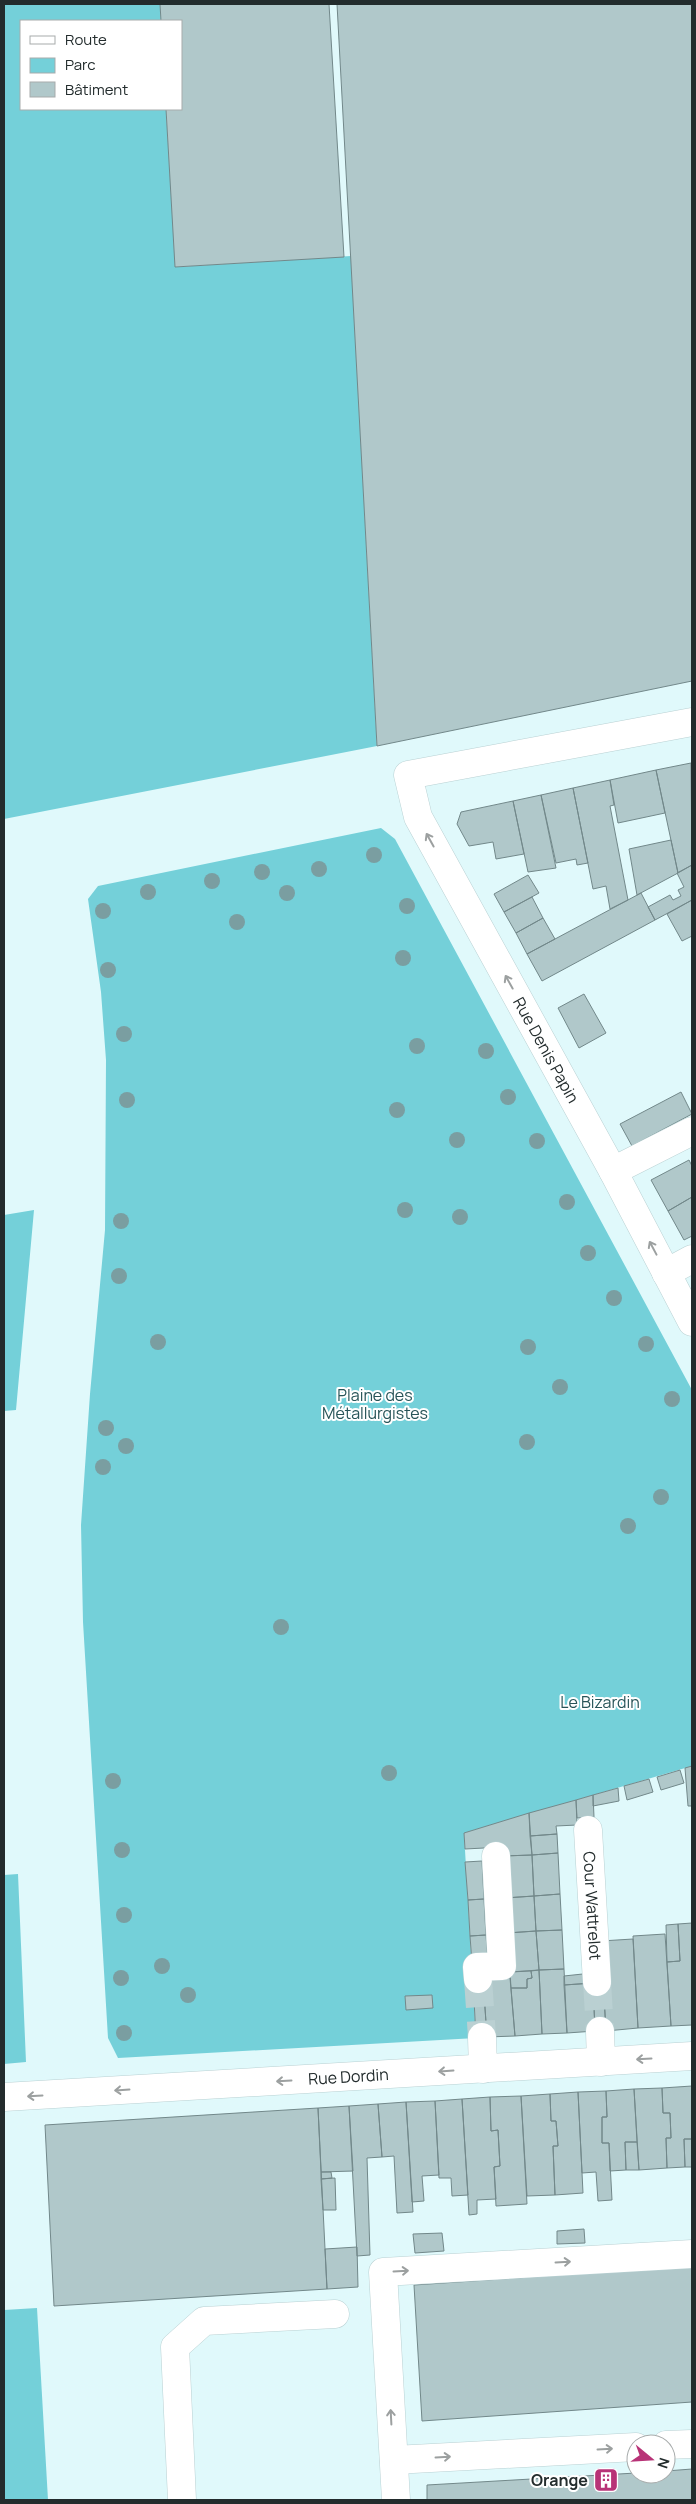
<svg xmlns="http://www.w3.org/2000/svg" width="696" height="2504" viewBox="0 0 696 2504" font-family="Manrope,sans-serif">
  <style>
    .green { fill: #74d0d9 }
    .building { fill: #b0c8ca; stroke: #72888a }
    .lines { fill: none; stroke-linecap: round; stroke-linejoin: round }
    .minor-tunnel { stroke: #bad0d2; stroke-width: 28; stroke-dasharray: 28 14; stroke-linecap: butt }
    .minor-casing { stroke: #b9d1d3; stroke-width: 29 }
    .minor { stroke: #fff; stroke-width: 28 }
    .tree { fill: #7a9ea1 }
    .oneway { stroke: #9ca0a0 }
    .labels { text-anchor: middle; stroke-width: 4; stroke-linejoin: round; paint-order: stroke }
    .street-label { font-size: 16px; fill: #232c2d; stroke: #fff }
    .park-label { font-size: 16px; fill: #275458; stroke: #fff }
    .poi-label { font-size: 16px; font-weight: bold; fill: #232c2d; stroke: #fff; text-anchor: end }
  </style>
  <rect width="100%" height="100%" fill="#e0f9fb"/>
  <!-- green -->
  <path class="green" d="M 4,4 L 160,4 L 161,21 L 21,21 L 21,109 L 166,109 L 176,267 L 351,256 L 377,746 L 4,819 Z
    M 381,828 L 395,839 L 692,1390 L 692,1766 L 464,1833 L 476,2038 L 118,2058 L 108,2038 L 83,1622 L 81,1525 L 90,1394 L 105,1230 L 106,1060 L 101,992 L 88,899 L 98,886 Z
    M 34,1210 L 16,1410 L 4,1411 L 4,1215 Z
    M 18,1874 L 26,2062 L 4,2064 L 4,1875 Z
    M 37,2308 L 48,2500 L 4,2500 L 4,2310 Z"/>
  <!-- building -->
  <path class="building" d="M 160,4 L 329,4 L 344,257 L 175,267 L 166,109 L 181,109 L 181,21 L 161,21 Z
    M 337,4 L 692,4 L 692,681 L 377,746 Z
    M 691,763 L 692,865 L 678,873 L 656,770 Z
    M 656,770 L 665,813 L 618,823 L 610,780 Z
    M 610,780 L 614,805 L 610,806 L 628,900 L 610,909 L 606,886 L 593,889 L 573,788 Z
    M 573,788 L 588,863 L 577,865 L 576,859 L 556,863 L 541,795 Z
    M 541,795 L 556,868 L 528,872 L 513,801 Z
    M 513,801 L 524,854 L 496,859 L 493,842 L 469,846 L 457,824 L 461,812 Z
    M 671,840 L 678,873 L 637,895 L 629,849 Z
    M 692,865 L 692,900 L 655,920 L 648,907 L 670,895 L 673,900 L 681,896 L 678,890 L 684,887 L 677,873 Z
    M 528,875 L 539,893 L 504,912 L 494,894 Z
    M 641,893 L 655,920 L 542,981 L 527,954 Z
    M 532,897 L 543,918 L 516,933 L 504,912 Z
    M 692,900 L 692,936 L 682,941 L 667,914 Z
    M 543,918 L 555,939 L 527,954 L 516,933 Z
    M 584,994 L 606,1033 L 579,1048 L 558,1008 Z
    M 681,1092 L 692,1114 L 632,1146 L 620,1124 Z
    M 689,1160 L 692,1166 L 692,1197 L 668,1211 L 651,1180 Z
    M 692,1197 L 692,1236 L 684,1240 L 668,1211 Z
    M 692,1766 L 692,1806 L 688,1806 L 685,1768 Z
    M 680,1770 L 684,1783 L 661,1790 L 657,1777 Z
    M 649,1779 L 653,1792 L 627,1800 L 624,1786 Z
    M 618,1788 L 619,1801 L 593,1806 L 593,1795 Z
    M 593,1795 L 594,1817 L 577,1818 L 576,1800 Z
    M 576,1800 L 577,1825 L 556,1826 L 557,1834 L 530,1836 L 529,1813 Z
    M 529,1813 L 532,1855 L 503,1856 L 503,1847 L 465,1849 L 464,1833 Z
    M 557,1834 L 558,1853 L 532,1855 L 530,1836 Z
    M 558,1853 L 560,1894 L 534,1896 L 532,1855 Z
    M 532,1855 L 534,1896 L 505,1898 L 503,1856 Z
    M 482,1861 L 484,1899 L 468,1900 L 465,1862 Z
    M 560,1894 L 562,1930 L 536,1931 L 534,1896 Z
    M 534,1896 L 536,1931 L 507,1933 L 505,1898 Z
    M 484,1899 L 486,1935 L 470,1936 L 468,1900 Z
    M 692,1923 L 692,2025 L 671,2026 L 667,1962 L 680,1961 L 678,1924 Z
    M 678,1924 L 680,1961 L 667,1962 L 666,1925 Z
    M 562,1930 L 564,1969 L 539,1970 L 536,1931 Z
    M 536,1931 L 539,1970 L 510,1972 L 507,1933 Z
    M 665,1934 L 671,2026 L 638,2028 L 633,1936 Z
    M 486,1935 L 488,1962 L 472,1963 L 470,1936 Z
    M 633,1939 L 638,2028 L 606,2031 L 601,1941 Z
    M 564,1969 L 567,2033 L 542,2034 L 539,1970 Z
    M 539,1970 L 542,2034 L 515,2036 L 511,1988 L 527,1988 L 527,1979 L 532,1978 L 531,1971 Z
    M 531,1971 L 532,1978 L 527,1979 L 527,1988 L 511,1988 L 510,1972 Z
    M 592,1973 L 593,1983 L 564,1985 L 564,1976 Z
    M 510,1978 L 515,2036 L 487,2037 L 483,1979 Z
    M 483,1979 L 487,2037 L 476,2038 L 473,1980 Z
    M 603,1982 L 606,2031 L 595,2031 L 593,1983 Z
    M 593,1983 L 595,2031 L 567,2033 L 564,1985 Z
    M 432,1995 L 433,2008 L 406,2010 L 405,1996 Z
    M 692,2086 L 692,2139 L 684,2139 L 685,2167 L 667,2168 L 666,2138 L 671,2138 L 670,2113 L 663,2113 L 662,2088 Z
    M 662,2088 L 663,2113 L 670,2113 L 671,2138 L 666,2138 L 667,2168 L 639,2170 L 634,2089 Z
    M 634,2089 L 637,2142 L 625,2142 L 626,2170 L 610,2171 L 609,2143 L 602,2143 L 602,2117 L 607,2117 L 606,2091 Z
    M 606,2091 L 607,2117 L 602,2117 L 602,2143 L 609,2143 L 612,2200 L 598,2201 L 596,2172 L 582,2173 L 578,2092 Z
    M 578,2092 L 583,2193 L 555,2195 L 553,2146 L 558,2146 L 556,2121 L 551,2121 L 550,2094 Z
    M 550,2094 L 551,2121 L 556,2121 L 558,2146 L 553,2146 L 555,2195 L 527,2196 L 521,2096 Z
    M 521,2096 L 527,2204 L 496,2206 L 494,2167 L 500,2166 L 498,2130 L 491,2131 L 490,2097 Z
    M 490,2097 L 491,2131 L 498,2130 L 500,2166 L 494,2167 L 496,2199 L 477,2200 L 477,2214 L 469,2215 L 462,2099 Z
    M 462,2099 L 468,2195 L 452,2196 L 451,2178 L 439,2178 L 435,2101 Z
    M 435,2101 L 439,2175 L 422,2176 L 424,2201 L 412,2202 L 406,2102 Z
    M 406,2102 L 413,2212 L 397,2213 L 394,2156 L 382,2157 L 378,2104 Z
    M 378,2104 L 382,2157 L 367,2158 L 370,2255 L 357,2256 L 349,2106 Z
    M 349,2106 L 353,2171 L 321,2172 L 318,2108 Z
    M 318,2108 L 327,2289 L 54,2306 L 45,2125 Z
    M 684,2139 L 692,2139 L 692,2167 L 685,2167 Z
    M 625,2142 L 637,2142 L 639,2170 L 626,2170 Z
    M 321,2172 L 331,2172 L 332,2178 L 321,2179 Z
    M 335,2178 L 336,2210 L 323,2210 L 321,2179 Z
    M 584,2229 L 585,2243 L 557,2244 L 557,2231 Z
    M 442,2233 L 444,2251 L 415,2253 L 413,2234 Z
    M 357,2247 L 358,2287 L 327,2289 L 325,2249 Z
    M 692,2266 L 692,2402 L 422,2421 L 414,2285 Z
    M 692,2469 L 692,2500 L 427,2500 L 427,2485 L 636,2473 L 666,2474 L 666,2471 Z"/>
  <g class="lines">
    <!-- minor-tunnel -->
    <path class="minor-tunnel" d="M 478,1979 L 482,2037
      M 597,1982 L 600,2031"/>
    <defs>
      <g id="minor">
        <path id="s1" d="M 692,722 L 408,775 L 418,817 L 613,1171 L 692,1322"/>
        <path d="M 613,1171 L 692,1131"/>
        <path d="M 666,1273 L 692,1259"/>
        <path id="s2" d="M 588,1830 L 597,1982"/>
        <path d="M 478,1979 L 477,1967 L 502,1966 L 496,1856"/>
        <path d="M 600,2031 L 601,2062"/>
        <path d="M 482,2037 L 483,2069"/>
        <path id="s3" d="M 4,2097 L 692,2056"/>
        <path d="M 666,2445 L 692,2444"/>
        <path d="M 394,2460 L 636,2447"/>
        <path d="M 182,2500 L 175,2347 L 204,2321 L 335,2314"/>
        <path d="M 396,2500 L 383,2272 L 692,2254"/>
      </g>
    </defs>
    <!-- minor casing -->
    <use href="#minor" class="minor-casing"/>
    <!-- minor -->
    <use href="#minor" class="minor"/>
  </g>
  <!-- trees -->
  <g class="tree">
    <circle cx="374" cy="855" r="8"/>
    <circle cx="319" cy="869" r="8"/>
    <circle cx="262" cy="872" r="8"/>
    <circle cx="212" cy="881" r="8"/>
    <circle cx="148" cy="892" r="8"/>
    <circle cx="287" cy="893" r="8"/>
    <circle cx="407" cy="906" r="8"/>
    <circle cx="103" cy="911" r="8"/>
    <circle cx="237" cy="922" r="8"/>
    <circle cx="403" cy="958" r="8"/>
    <circle cx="108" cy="970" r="8"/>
    <circle cx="124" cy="1034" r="8"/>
    <circle cx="417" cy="1046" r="8"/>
    <circle cx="486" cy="1051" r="8"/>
    <circle cx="508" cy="1097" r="8"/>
    <circle cx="127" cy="1100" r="8"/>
    <circle cx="397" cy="1110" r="8"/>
    <circle cx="457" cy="1140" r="8"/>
    <circle cx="537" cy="1141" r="8"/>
    <circle cx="567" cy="1202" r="8"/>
    <circle cx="405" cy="1210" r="8"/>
    <circle cx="460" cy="1217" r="8"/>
    <circle cx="121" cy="1221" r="8"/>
    <circle cx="588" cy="1253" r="8"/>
    <circle cx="119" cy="1276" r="8"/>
    <circle cx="614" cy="1298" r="8"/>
    <circle cx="158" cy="1342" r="8"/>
    <circle cx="646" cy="1344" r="8"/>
    <circle cx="528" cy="1347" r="8"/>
    <circle cx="560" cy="1387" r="8"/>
    <circle cx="672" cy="1399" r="8"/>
    <circle cx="106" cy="1428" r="8"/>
    <circle cx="527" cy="1442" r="8"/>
    <circle cx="126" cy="1446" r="8"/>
    <circle cx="103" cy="1467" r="8"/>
    <circle cx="661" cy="1497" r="8"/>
    <circle cx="628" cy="1526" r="8"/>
    <circle cx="281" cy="1627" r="8"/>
    <circle cx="389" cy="1773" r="8"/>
    <circle cx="113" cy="1781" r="8"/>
    <circle cx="122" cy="1850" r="8"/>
    <circle cx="124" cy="1915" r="8"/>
    <circle cx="162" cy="1966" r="8"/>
    <circle cx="121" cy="1978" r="8"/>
    <circle cx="188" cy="1995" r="8"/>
    <circle cx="124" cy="2033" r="8"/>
  </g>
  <!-- one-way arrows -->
  <defs><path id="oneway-shaft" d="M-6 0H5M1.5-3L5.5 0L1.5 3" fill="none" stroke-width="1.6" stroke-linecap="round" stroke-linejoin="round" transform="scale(1.25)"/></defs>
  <g class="oneway">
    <use href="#oneway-shaft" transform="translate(430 840) rotate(-119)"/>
    <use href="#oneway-shaft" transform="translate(509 982) rotate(-119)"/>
    <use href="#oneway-shaft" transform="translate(653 1248) rotate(-118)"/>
    <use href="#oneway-shaft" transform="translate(644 2059) rotate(177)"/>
    <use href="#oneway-shaft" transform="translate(446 2071) rotate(176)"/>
    <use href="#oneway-shaft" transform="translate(284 2081) rotate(177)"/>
    <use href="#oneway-shaft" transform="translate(122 2090) rotate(176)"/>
    <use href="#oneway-shaft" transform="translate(35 2096) rotate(177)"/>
    <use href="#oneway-shaft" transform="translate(563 2262) rotate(-3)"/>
    <use href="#oneway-shaft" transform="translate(401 2271) rotate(-3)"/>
    <use href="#oneway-shaft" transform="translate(391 2417) rotate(-93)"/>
    <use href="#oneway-shaft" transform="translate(605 2449) rotate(-3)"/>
    <use href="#oneway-shaft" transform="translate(443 2457) rotate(-3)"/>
  </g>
  <!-- icons -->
  <defs>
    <symbol id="building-square" viewBox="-11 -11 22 22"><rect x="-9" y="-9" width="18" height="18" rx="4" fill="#b83377" stroke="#fff"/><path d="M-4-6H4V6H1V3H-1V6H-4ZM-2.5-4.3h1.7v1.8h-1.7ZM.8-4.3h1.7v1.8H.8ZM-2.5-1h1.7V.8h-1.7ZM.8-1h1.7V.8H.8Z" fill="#fff"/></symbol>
  </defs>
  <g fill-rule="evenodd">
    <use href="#building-square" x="592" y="2466" width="28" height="28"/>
  </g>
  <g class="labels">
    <!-- street labels -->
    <g class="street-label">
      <text dy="6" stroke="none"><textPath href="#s1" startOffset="598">Rue Denis Papin</textPath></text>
      <text dy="6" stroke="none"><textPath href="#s2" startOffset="76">Cour Wattrelot</textPath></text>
      <text dy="6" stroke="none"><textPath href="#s3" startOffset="345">Rue Dordin</textPath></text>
    </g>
    <!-- park labels -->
    <g class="park-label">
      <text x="375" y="1401">Plaine des<tspan x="375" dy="18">Métallurgistes</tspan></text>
      <text x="600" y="1708">Le Bizardin</text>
    </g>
    <!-- poi labels -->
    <g class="poi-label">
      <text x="588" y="2486">Orange</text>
    </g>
  </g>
  <!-- border -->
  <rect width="696" height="2504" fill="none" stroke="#232c2d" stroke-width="10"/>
  <!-- legend -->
  <rect x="20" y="20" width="162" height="90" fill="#ffffff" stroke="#a7abab"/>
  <rect x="30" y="36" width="25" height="8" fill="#ffffff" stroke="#a7abab"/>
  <text x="65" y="45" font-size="15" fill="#232c2d">Route</text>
  <rect x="30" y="58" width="25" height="15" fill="#74d0d9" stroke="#a7abab"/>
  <text x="65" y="70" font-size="15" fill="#232c2d">Parc</text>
  <rect x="30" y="82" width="25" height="15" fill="#b0c8ca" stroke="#a7abab"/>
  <text x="65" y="95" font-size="15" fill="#232c2d">Bâtiment</text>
  <!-- north arrow -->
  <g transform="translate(651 2459) rotate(108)"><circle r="24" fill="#ffffff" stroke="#a7abab"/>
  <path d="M0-4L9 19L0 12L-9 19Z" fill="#b83377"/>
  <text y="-8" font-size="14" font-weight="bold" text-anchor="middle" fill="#232c2d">N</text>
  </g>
</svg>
